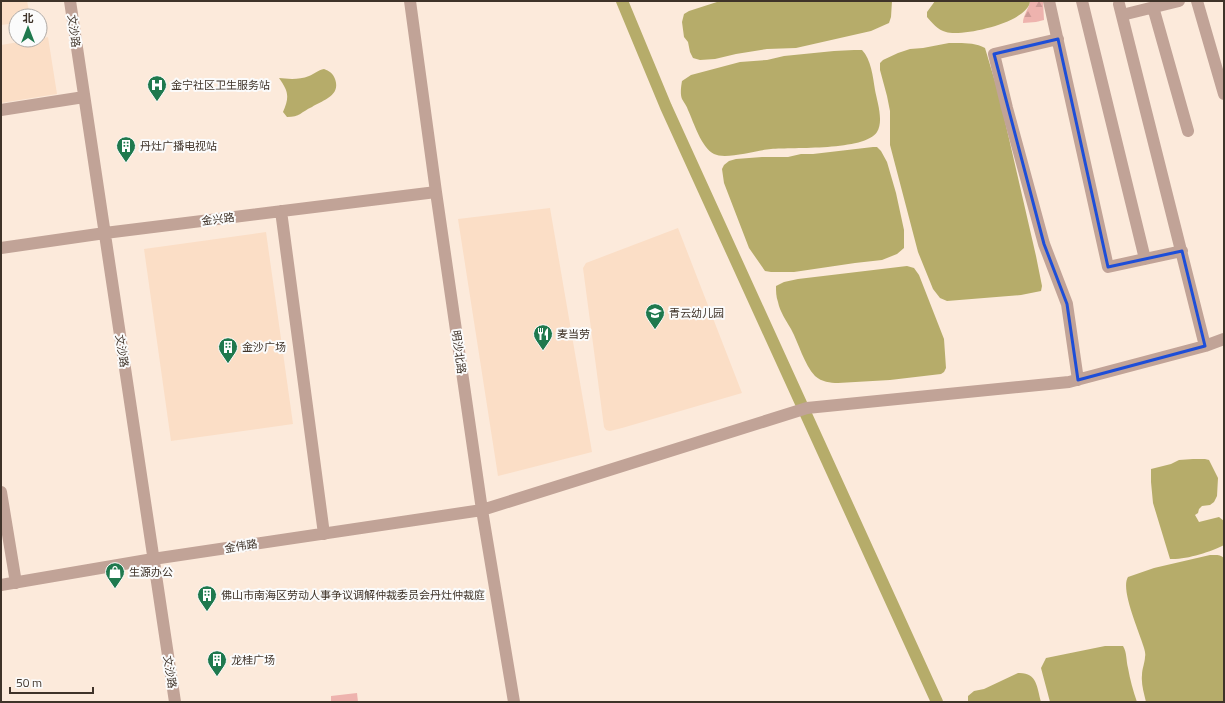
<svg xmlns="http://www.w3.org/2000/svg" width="1225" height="703" viewBox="0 0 1225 703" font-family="'Titillium Web','Noto Sans SC',sans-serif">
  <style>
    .built { fill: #fbdec6 }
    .forest { fill: url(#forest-firs) }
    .park { fill: #eeb3ae }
    .water { fill: #b6ac6a }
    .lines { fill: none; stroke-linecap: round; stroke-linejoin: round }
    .canal { stroke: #b6ac6a; stroke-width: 12 }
    .minor { stroke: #c1a397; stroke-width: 12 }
    .marked { fill: none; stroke: #1d4ed8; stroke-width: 3; stroke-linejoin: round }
    .labels { text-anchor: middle; stroke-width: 4; stroke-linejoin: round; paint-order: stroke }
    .street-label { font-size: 11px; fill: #3f3329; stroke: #fbfbfb }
    .poi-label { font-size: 11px; fill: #3f3329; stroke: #fbfbfb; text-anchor: start }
  </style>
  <defs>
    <pattern id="forest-firs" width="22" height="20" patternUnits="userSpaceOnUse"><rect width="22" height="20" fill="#eeb3ae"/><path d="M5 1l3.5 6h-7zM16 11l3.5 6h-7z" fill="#cd9a96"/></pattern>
  </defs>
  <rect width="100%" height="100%" fill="#fceadb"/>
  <!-- built -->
  <path class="built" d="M 1,1 L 27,1 L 30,16 L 16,16 L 16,23 L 1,25 Z
    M 48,37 L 57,94 L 1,103 L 1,45 L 31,40 L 40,40 L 40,39 Z
    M 550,208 L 592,452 L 498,476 L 458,219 Z
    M 678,228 L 742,393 L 622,428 L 610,431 L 606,430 L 604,427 L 583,268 L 586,263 Z
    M 266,232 L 293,424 L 171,441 L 144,249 Z"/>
  <!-- forest -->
  <path class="forest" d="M 1030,1 L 1043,1 L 1044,20 L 1036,22 L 1023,23 C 1023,15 1029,9 1030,1 Z"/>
  <!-- park -->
  <path class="park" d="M 357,693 L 358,702 L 331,702 L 331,696 Z"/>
  <!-- water -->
  <path class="water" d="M 720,1 L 892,1 L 891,17 L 889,23 L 871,31 L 796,48 L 767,49 L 736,54 L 715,59 L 700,60 L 693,58 L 690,52 L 688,42 L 684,37 L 682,22 L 684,14 L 689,11 Z
    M 935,1 L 1030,1 C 1029,22 963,37 946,32 C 938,30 932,23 927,17 L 927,12 Z
    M 949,43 C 961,43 974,42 985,48 L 999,95 L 1036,256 L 1042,286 L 1041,291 L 1021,295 L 947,301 L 940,298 L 933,289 L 918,252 L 890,145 L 890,111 L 887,96 L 880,70 L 880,63 L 883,60 L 898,53 L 910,49 L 923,48 Z
    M 854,50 L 862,50 C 871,59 873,77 875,90 C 877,101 884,121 877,132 C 865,151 793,147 771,149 C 757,150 726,160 714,154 C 701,147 694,123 688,110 C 687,106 684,103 682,99 C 680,94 681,87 682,81 L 691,75 L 740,62 L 767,60 L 784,56 L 834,51 Z
    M 324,69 C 329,71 333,73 335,79 C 341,96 323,100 312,107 C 301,112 300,117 287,117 L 283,112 C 290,96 288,91 279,78 C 288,79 299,80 309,76 C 314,74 318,70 324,69 Z
    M 873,147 L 877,147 L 881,151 L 887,162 L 896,193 L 904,230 L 904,248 L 897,254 L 882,260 L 855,263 L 794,272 L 771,272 L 765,271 L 749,248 L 724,183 L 722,169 L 724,165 L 729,161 L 736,159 L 762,157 L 788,157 L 801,154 L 813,154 Z
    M 907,266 L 914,268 L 919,275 L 944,339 L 946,368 L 944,372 L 941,374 L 890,380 L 838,383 C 830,383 822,382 815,376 C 804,364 799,344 791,329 C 786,320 780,312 778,302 C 776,297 776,291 776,286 L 784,282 L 798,279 Z
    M 1193,459 L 1205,459 L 1209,460 L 1218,478 L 1217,496 L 1214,502 L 1210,505 L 1202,506 L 1199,509 L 1198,513 L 1195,515 L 1199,522 L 1219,517 L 1224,521 L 1224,545 C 1211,552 1185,560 1170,559 L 1153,503 L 1151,482 L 1151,469 L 1171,464 L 1179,460 Z
    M 1210,555 C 1215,555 1220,554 1224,558 L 1224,702 L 1146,702 C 1144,693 1141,684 1142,675 C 1142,669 1145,662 1145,657 C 1146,653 1144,648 1143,645 C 1139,631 1120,589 1128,577 L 1154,568 Z
    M 1105,646 L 1123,646 C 1127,652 1126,661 1128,668 C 1130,679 1133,691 1137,702 L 1050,702 L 1041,668 L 1046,658 Z
    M 1018,673 C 1037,672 1037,687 1041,702 L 968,702 L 968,696 L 974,691 L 984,689 Z"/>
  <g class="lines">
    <!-- canal -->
    <path class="canal" d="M 622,1 L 666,107 L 937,702"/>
    <!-- minor -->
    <path class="minor" d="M 70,1 L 175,702
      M 410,1 L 436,192 L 482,510 L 514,702
      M 1049,1 L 1108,267 L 1182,251
      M 1082,1 L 1145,259
      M 1197,1 L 1224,94
      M 1119,4 L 1205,346
      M 1153,7 L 1188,131
      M 1122,15 L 1179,1
      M 1058,39 L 994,54 L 1007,108 L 1044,244 L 1067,304 L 1078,380
      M 1,110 L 84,97
      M 281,211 L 324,534
      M 1,248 L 105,233 L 436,192
      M 1,492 L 16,583
      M 1,585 L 153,559 L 482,510 L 807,408 L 1069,382 L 1205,346 L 1224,339"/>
  </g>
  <!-- marked area -->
  <path class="marked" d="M 1058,39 L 1108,267 L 1182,251 L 1205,346 L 1078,380 L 1067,304 L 1044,244 L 994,54 Z"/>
  <!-- icons -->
  <defs>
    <symbol id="hospital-pin" viewBox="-11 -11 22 30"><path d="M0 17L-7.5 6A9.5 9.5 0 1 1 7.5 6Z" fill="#1f794e" stroke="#fbfbfb"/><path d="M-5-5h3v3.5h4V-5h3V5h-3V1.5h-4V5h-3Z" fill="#fff"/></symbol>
    <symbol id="building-pin" viewBox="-11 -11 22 30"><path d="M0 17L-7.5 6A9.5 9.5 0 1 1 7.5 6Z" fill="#1f794e" stroke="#fbfbfb"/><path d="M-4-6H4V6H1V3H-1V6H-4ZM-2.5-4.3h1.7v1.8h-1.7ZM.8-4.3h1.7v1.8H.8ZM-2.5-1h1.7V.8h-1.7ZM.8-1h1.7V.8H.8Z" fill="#fff"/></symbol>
    <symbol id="school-pin" viewBox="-11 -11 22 30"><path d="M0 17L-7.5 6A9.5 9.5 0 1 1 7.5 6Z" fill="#1f794e" stroke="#fbfbfb"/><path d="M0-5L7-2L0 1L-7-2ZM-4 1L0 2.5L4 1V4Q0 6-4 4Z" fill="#fff"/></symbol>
    <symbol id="restaurant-pin" viewBox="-11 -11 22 30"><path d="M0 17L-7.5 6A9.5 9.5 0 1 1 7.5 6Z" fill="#1f794e" stroke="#fbfbfb"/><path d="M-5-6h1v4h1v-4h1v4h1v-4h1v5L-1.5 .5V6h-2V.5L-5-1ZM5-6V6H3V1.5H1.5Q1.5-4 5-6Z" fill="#fff"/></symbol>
    <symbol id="shop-pin" viewBox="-11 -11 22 30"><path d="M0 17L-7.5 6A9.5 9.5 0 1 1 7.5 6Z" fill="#1f794e" stroke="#fbfbfb"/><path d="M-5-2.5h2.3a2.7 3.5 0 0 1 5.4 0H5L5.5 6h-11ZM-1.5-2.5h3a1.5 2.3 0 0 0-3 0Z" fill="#fff"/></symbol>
  </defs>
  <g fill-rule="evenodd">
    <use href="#hospital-pin" x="146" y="74" width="22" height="30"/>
    <use href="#building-pin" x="115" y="135" width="22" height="30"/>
    <use href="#school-pin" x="644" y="302" width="22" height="30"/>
    <use href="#restaurant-pin" x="532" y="323" width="22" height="30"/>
    <use href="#building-pin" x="217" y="336" width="22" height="30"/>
    <use href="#shop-pin" x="104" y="561" width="22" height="30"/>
    <use href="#building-pin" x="196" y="584" width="22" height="30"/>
    <use href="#building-pin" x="206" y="649" width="22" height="30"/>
  </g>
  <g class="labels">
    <!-- street labels -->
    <g class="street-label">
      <text transform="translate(74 31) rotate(82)" y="4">文沙路</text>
      <text transform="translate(218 219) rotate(-7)" y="4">金兴路</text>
      <text transform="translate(122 351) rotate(81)" y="4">文沙路</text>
      <text transform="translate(459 352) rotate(82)" y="4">明沙北路</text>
      <text transform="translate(241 546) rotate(-9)" y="4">金伟路</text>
      <text transform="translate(170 672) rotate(81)" y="4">文沙路</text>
    </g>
    <!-- poi labels -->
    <g class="poi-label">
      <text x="171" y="89">金宁社区卫生服务站</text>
      <text x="140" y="150">丹灶广播电视站</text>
      <text x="669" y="317">青云幼儿园</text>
      <text x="557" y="338">麦当劳</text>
      <text x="242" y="351">金沙广场</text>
      <text x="129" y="576">生源办公</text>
      <text x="221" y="599">佛山市南海区劳动人事争议调解仲裁委员会丹灶仲裁庭</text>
      <text x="231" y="664">龙桂广场</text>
    </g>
  </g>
  <!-- border -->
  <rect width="1225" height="703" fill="none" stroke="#3f3329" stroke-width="4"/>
  <!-- north arrow -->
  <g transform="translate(28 28)"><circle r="19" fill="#fbfbfb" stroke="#b0aba7"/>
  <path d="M0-3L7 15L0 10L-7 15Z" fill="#1f794e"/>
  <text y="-6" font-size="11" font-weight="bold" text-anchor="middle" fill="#3f3329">北</text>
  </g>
  <!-- scale -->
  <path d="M10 687v6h83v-6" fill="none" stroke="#3f3329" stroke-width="2"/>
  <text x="16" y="687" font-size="12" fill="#3f3329" stroke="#fbfbfb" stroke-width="3" paint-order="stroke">50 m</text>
</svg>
